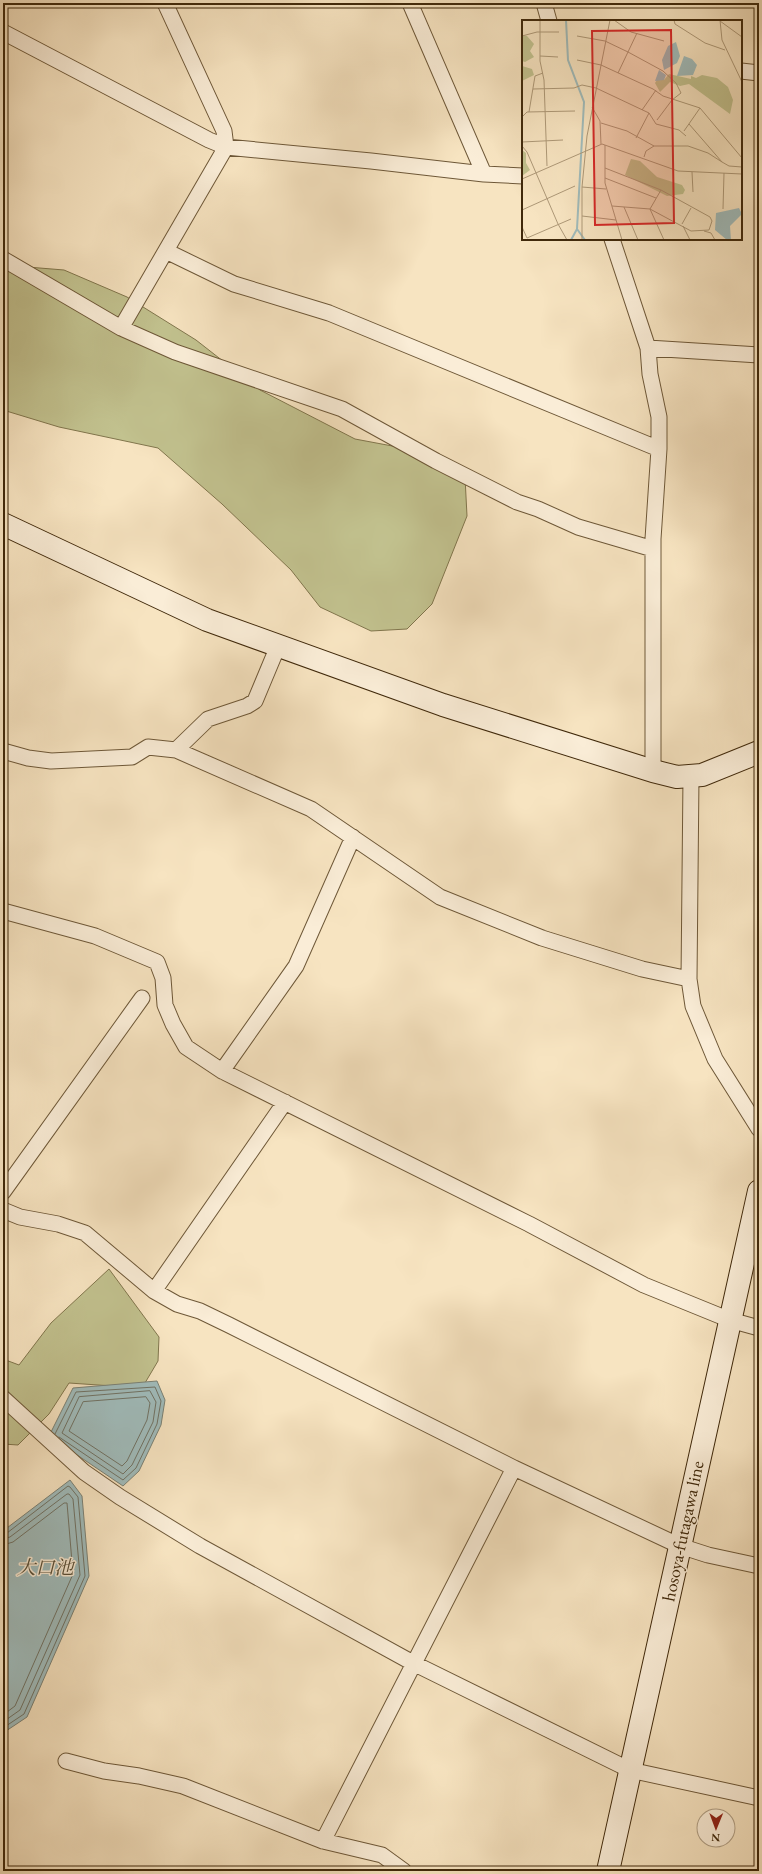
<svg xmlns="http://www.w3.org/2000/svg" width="762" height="1874" viewBox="0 0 762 1874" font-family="'EB Garamond','Noto Serif JP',serif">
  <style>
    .green { fill: #c2c28f; stroke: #81764d }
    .water { fill: #a0bcbc; stroke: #7a8175 }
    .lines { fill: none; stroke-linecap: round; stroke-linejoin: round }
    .shore { stroke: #707264; stroke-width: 1 }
    .street-casing { stroke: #6e5838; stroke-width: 17 }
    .secondary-casing { stroke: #40290b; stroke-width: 24 }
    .street { stroke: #faedd7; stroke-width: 15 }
    .secondary { stroke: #faedd7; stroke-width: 22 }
    .labels { text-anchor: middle; stroke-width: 3; stroke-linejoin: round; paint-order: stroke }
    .street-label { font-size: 18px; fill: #40290b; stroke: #faedd7 }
    .water-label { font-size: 19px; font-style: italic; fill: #584e37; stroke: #faedd7 }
    .inset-river { fill: none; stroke: #a0bcbc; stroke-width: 2 }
    .inset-road { fill: none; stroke: #ae9978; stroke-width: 1 }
    .view { fill: #d62828; fill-opacity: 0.15; stroke: #d62828; stroke-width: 2 }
    .inset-edge { fill: none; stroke: #40290b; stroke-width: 2 }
  </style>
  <rect width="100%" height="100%" fill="#f7e4c1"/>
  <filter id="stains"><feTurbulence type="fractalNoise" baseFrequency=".005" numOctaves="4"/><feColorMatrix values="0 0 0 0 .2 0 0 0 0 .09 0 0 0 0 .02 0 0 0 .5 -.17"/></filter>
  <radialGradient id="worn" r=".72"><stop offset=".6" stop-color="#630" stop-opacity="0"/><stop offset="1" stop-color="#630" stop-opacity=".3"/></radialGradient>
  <!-- green -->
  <path class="green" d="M 3,265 L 64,270 L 127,297 L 196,340 L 260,390 L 355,439 L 419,451 L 465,477 L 467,516 L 432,604 L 407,629 L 371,631 L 320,607 L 291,570 L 222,504 L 158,448 L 59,427 L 3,410 Z
    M 109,1269 L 159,1337 L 158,1361 L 142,1388 L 69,1383 L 49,1414 L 18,1445 L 3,1444 L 3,1359 L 19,1365 L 51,1323 Z"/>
  <!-- water -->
  <path class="water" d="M 157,1381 L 165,1400 L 161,1425 L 139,1471 L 123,1486 L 49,1436 L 73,1388 Z
    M 70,1480 L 82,1496 L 89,1576 L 27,1717 L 3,1733 L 3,1531 Z"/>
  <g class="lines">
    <!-- shore -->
    <path class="shore" d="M 150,1391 L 156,1402 L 153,1422 L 132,1465 L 123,1474 L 62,1433 L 79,1397 Z
      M 146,1397 L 150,1403 L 147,1420 L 127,1461 L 122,1466 L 69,1431 L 83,1402 Z
      M 55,1434 L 76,1392 L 155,1387 L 161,1401 L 157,1424 L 136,1468 L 123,1480 L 59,1437
      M 3,1534 L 7,1533 L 68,1486 L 70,1487 L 78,1497 L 85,1576 L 24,1714 L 3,1728
      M 3,1539 L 10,1537 L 67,1494 L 69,1494 L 73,1499 L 80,1575 L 20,1710 L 3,1722
      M 3,1545 L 13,1542 L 64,1503 L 67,1503 L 73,1574 L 15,1706 L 3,1715"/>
    <defs>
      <path id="street" d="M 410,3 L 484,174
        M 544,3 L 549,21
        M 3,32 L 209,140 L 226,147 L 371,161 L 484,174 L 523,176
        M 741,71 L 759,73
        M 612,239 L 648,348 L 650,374 L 659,417 L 659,449 L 653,539 L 653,771
        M 166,251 L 234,284 L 329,313 L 659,449
        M 3,259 L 121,328 L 175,352 L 342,409 L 436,461 L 517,502 L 538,509 L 578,527 L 653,549
        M 121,328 L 226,147 L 224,131 L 165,3
        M 648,348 L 759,355
        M 176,750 L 208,719 L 247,706 L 255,701 L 278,646
        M 3,751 L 28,758 L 51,761 L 132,757 L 148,747 L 176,750 L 311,809 L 440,897 L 542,938 L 642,969 L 689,979
        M 691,776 L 689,979 L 693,1006 L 715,1059 L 759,1129
        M 3,911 L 95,936 L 157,962 L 163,978 L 165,1005 L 173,1024 L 186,1047 L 222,1071 L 529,1224 L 644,1285 L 730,1320 L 759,1328
        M 222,1071 L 296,966 L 353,837
        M 3,1192 L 142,998
        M 3,1210 L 20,1217 L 58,1224 L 85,1233 L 154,1291 L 177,1304 L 200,1311 L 229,1325 L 514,1468 L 680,1546 L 708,1555 L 759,1566
        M 154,1291 L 285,1102
        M 3,1398 L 84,1472 L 120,1497 L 200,1546 L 413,1663 L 630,1770 L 759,1798
        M 66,1761 L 104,1771 L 139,1776 L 183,1786 L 323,1841 L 382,1855 L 404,1871
        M 323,1841 L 514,1468"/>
      <path id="secondary" d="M 3,524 L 207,620 L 443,705 L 653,771 L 677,777 L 702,775 L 759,752
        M 608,1871 L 759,1191"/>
    </defs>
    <!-- street casing -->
    <use href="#street" class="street-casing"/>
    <!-- secondary casing -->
    <use href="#secondary" class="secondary-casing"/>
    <!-- street -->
    <use href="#street" class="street"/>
    <!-- secondary -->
    <use href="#secondary" class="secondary"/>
  </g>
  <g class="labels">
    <!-- street labels -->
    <g class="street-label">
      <text transform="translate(683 1531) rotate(-78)" y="6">hosoya-futagawa line</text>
    </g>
    <!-- water labels -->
    <g class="water-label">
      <text x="45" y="1574">大口池</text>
    </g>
  </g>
  <!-- overview -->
  <g transform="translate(522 20)">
    <rect width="220" height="220" fill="#f7e4c1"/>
    <path d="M 0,15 L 5,16 L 12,24 L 8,31 L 12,37 L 3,42 L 0,41 ZM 0,46 L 10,49 L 12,55 L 0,61 ZM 147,54 L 169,59 L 169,56 L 174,58 L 180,55 L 195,58 L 206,67 L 211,80 L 208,94 L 167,64 L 158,66 L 148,62 L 138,72 L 133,63 L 135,60 L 142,60 ZM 0,130 L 4,133 L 4,143 L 8,150 L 0,156 ZM 109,139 L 118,141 L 135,157 L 160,165 L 163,170 L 161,174 L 145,176 L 103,155 Z" fill="#c2c28f"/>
    <path d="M 154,22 L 158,36 L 155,43 L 142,50 L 140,40 L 146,26 ZM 162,36 L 170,39 L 175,45 L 171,55 L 155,56 ZM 137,50 L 144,55 L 142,60 L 133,61 ZM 217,188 L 220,194 L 208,206 L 209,220 L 205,220 L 193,210 L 194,193 Z" fill="#a0bcbc"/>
    <path class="inset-river" d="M 44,0 L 46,40 L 62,82 L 55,209 L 63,220M 49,220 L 55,209"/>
    <path class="inset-road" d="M 18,0 L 18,41 L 22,60 L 25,146M 92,0 L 109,12 L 142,21M 152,0 L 153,4 L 183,23 L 203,30M 198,0 L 200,20 L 220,62M 198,1 L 220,17M 0,16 L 15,12 L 37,12M 55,16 L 83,21 L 106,32 L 141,51 L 154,63 L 159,73 L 150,80 L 135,100M 18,36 L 36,37M 55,40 L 79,45 L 131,69 L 141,76 L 178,88 L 220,138M 96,53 L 115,13M 11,69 L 52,68 L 60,65 L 74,68 L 127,93 L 134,104 L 157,110 L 164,116M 70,87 L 78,101 L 79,124M 120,90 L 134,70M 7,92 L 13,56 L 21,53M 0,97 L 5,92 L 53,91M 79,103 L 105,111 L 132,126 L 166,126 L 186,133 L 200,142M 167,104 L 200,142 L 207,146 L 220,147M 162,111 L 178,88M 114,118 L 127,93M 0,122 L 41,120M 83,125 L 83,163 L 100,220M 0,126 L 5,132 L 36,204 L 45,220M 122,137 L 124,131 L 132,126M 83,148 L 139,170 L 188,197 L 190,201 L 187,210 L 169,211 L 128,189 L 90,186M 170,152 L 171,172M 83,158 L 134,178M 0,159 L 80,124 L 156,151 L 220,154M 60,167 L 84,169M 102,187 L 116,220M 128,189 L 142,220M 128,189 L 139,170M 201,189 L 202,153M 0,190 L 53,166M 60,196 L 94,200M 160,204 L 169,188M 161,206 L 168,220M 0,207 L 5,218 L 49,199M 182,211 L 189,213 L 193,220M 60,220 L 60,167 L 65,116 L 88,0"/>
    <path class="view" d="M 149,10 L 152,203 L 73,205 L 70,11 Z"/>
    <rect width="220" height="220" class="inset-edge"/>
  </g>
  <!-- margin -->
  <rect width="762" height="1874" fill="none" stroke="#f7e4c1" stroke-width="16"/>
  <rect x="4" y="4" width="754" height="1866" fill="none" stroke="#40290b" stroke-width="2"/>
  <rect x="8" y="8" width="746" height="1858" fill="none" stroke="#40290b"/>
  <!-- north arrow -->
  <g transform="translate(716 1828) rotate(181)"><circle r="19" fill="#faedd7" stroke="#b09f85"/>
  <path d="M0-3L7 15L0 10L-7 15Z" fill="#8f2418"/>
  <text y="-6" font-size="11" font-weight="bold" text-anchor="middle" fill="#40290b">N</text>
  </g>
  <rect width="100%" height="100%" filter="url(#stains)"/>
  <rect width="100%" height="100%" fill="url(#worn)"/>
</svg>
